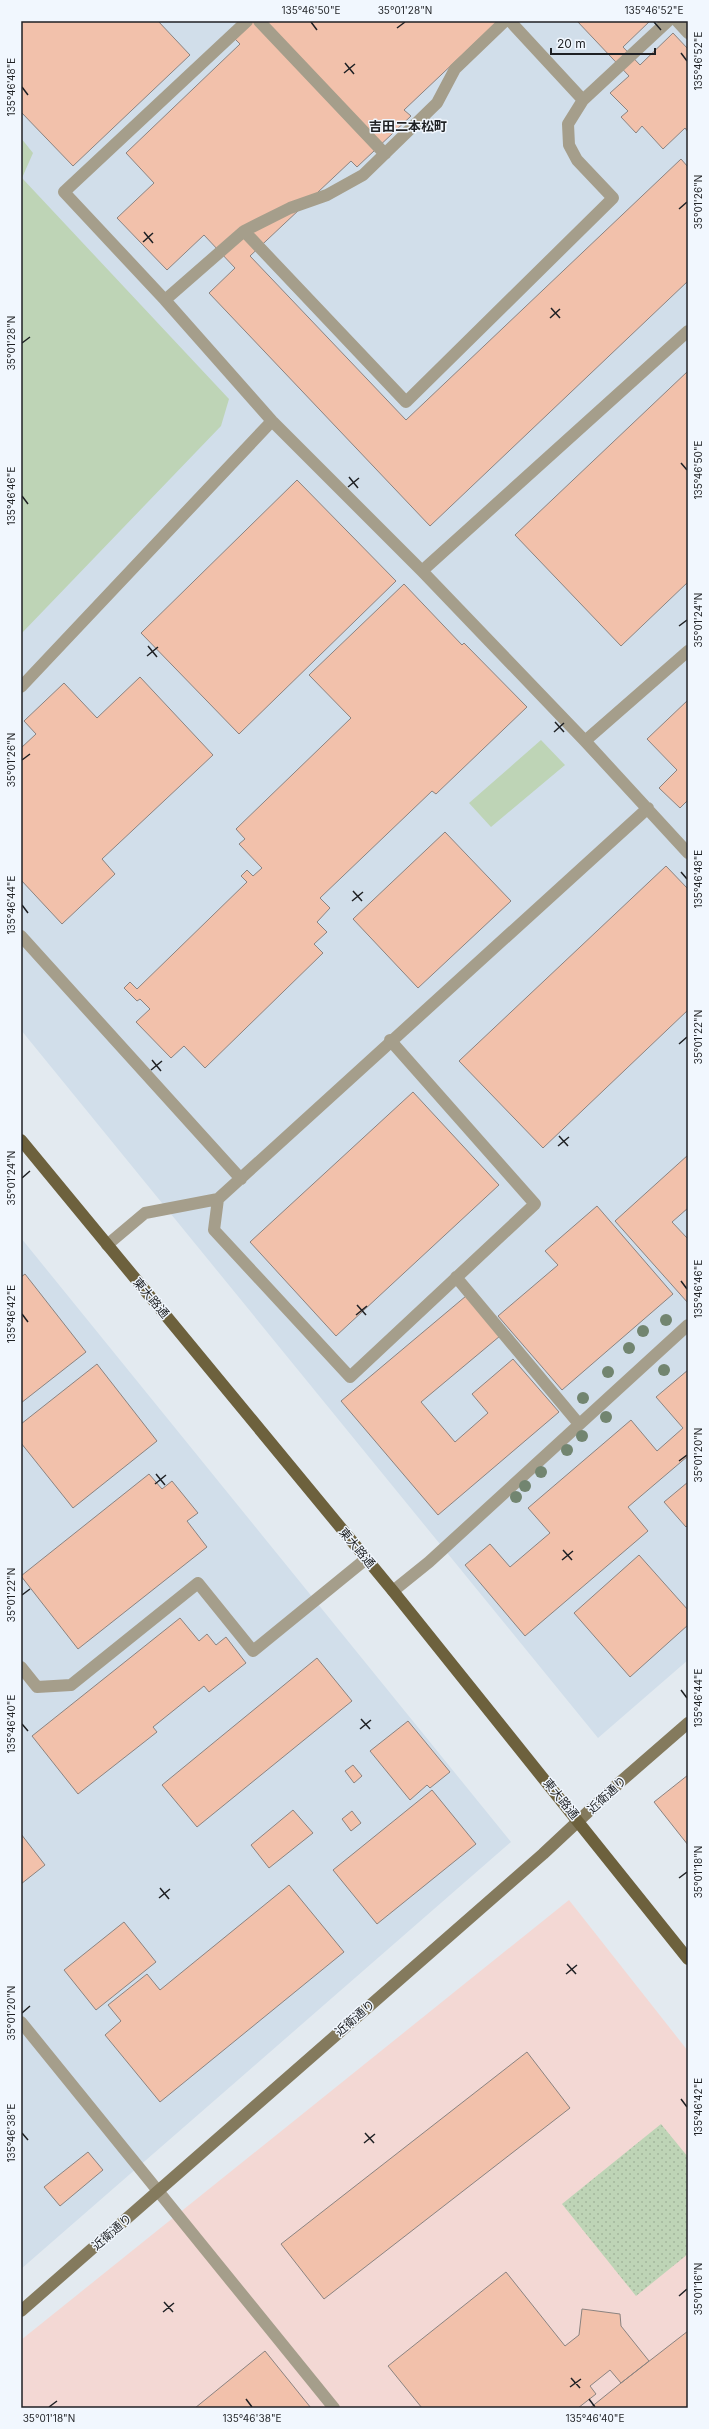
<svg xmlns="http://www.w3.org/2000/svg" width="709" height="2429" viewBox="0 0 709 2429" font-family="Inter,'Noto Sans JP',sans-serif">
	<defs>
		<pattern id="garden-dots" width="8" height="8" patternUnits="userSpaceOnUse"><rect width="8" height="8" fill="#bed4b6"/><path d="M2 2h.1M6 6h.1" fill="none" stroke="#a3b69c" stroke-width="1.8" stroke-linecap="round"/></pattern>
	</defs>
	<rect width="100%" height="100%" fill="#e3eaf0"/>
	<path fill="#d1deea" d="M21,21H688V1660L598,1738L21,1030Z
		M21,1238L511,1842L21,2269Z"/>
	<path fill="#f3d8d4" d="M569,1900L688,2051V2408H21V2340Z"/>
	<path fill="#bed4b6" d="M21,138L33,153L22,178L229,399L221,426L21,634Z
		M541,740L565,765L491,827L469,803Z"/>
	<path fill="url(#garden-dots)" d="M661,2124L688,2157V2254L636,2296L562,2204Z"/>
	<path fill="#f2c1ab" stroke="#8b8380" d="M21,21H158L190,55L73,166L21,112Z
		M250,21H498L404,110L411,116L357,167L351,161L250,256L406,420L681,159L688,167V281L430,526L209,293L235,268L204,235L167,270L117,218L154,183L126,153L240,44L233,37Z
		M577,21H650L623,47L640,65L673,33L688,49V132L685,128L663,149L642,126L636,133L621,117L628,111L610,93L629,76Z
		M688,371V582L621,646L515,535Z
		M297,480L396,581L239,734L141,633Z
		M404,584L462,645L464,643L527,707L436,794L432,791L320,898L330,908L317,922L327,932L314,944L323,953L205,1068L184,1046L171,1058L136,1022L150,1009L140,999L137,1001L124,988L130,982L137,989L247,882L241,876L247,870L253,876L262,868L239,844L245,839L236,829L351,718L309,675Z
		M140,677L213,755L102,859L115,874L62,924L21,880V748L36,734L24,721L64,683L97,718Z
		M688,700V800L680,808L659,788L677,770L647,739Z
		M445,832L511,901L418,988L353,919Z
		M666,866L688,889V1010L543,1148L459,1061Z
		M413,1092L499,1185L336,1336L250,1242Z
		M688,1155V1208L672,1222L688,1239V1303L615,1221Z
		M597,1206L673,1294L562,1390L498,1316L558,1265L545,1251Z
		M25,1274L86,1352L21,1403V1277Z
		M466,1296L500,1336L421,1402L455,1442L488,1413L472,1394L513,1359L559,1412L438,1515L341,1401Z
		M97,1364L157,1441L73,1508L21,1443V1424Z
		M688,1370V1456L628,1507L648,1531L525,1636L465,1565L490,1544L510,1567L550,1533L528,1508L631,1420L657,1451L683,1428L656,1397Z
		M149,1474L162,1489L172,1481L198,1513L187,1521L207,1547L78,1649L21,1576Z
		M688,1482V1525L686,1527L664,1502Z
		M639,1555L688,1610V1625L630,1677L574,1613Z
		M180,1618L199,1641L207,1634L216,1645L226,1637L246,1663L209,1692L204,1686L153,1727L157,1732L78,1794L32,1736Z
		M317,1658L352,1701L197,1827L162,1785Z
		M408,1721L450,1772L430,1788L427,1785L410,1800L370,1751Z
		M353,1765L362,1776L354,1783L345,1771Z
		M688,1775V1845L654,1802Z
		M432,1790L476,1844L377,1924L333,1870Z
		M293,1810L313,1833L269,1868L251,1845Z
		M352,1811L361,1823L351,1831L342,1819Z
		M21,1834L45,1865L21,1884Z
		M289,1885L344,1952L160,2102L105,2035L121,2021L108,2005L147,1974L160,1990Z
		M124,1922L156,1962L96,2010L64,1970Z
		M527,2052L570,2108L324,2299L281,2244Z
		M88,2152L103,2170L60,2206L44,2187Z
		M506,2272L565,2346L579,2335L582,2309L620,2314L621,2326L649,2361L621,2383L610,2370L590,2386L596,2394L578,2408H422L388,2366Z
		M688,2331V2408H590L621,2383Z
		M265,2351L311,2408H195Z"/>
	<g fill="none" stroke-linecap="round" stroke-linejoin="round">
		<path stroke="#a59e8b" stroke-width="12" d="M247,21L64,192L165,300L272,421L422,571L585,741L688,853
			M259,21L385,154
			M510,21L583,100
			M677,21L688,33
			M244,231L406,402L613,198L577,160L569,145L568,124L583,100L668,21
			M165,300L244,231L290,208L327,195L363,175L437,103L455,69L505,21
			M422,571L688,331
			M21,687L272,421
			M585,741L688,651
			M21,936L241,1179
			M218,1199L214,1230L350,1377L535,1204L390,1040
			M107,1245L145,1213L218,1199L648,808
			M456,1277L579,1424
			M393,1591L429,1562L688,1325
			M21,1667L37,1687L71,1685L198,1583L253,1651L366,1559
			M21,2022L334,2408"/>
		<path stroke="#847a5d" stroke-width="12" d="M21,2311L543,1854L619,1783L688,1723"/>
		<path stroke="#6d613d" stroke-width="12" d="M21,1140L393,1591L688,1959"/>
	</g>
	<g fill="#728570">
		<circle cx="666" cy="1320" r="6"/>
		<circle cx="643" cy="1331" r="6"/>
		<circle cx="629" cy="1348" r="6"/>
		<circle cx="664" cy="1370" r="6"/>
		<circle cx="608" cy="1372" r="6"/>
		<circle cx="583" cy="1398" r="6"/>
		<circle cx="606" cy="1417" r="6"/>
		<circle cx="582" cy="1436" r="6"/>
		<circle cx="567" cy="1450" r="6"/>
		<circle cx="541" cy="1472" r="6"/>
		<circle cx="525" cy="1486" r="6"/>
		<circle cx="516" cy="1497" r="6"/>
	</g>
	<path fill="none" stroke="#1f2124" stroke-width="1.5" d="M311,22L317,30M654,22L661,30M397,28L405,22M681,53L687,61M345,63L354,74M344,73L355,64M22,87L28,95M679,209L687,202M144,232L153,243M143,242L153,233M551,308L560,318M550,318L560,309M22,343L30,337M681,463L687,470M349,477L358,488M348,487L359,478M22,496L28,504M679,626L687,620M148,646L157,657M147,656L158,647M555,722L564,732M554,732L564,723M22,760L30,754M681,872L687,879M353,891L362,901M352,901L363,892M22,905L28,913M679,1044L687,1037M152,1060L161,1071M151,1070L162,1061M559,1136L568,1146M558,1146L569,1137M22,1178L30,1171M681,1281L687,1289M357,1305L366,1315M22,1314L28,1322M356,1315L367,1306M679,1461L687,1455M156,1474L165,1485M155,1484L166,1475M563,1550L572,1560M562,1560L573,1551M22,1595L30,1589M681,1690L687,1698M361,1719L370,1729M22,1724L28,1731M360,1729L371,1720M679,1878L687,1872M160,1888L169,1899M159,1898L170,1889M567,1964L576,1974M566,1974L577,1965M22,2013L30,2006M681,2099L687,2107M22,2133L28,2140M365,2133L374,2143M364,2143L375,2134M679,2296L687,2289M164,2302L173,2312M163,2312L174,2303M571,2378L580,2388M570,2387L581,2379M246,2399L252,2407M589,2399L595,2407M49,2407L57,2401"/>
	<g text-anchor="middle" stroke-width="3" stroke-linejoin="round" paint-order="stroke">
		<g font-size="12" fill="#1f2124" stroke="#f1f7fe">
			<text transform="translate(151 1298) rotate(50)" y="4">東大路通</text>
			<text transform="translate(357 1548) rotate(50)" y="4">東大路通</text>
			<text transform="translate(607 1795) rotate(-43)" y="4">近衛通り</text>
			<text transform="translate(561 1799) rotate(51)" y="4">東大路通</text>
			<text transform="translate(355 2018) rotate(-41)" y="4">近衛通り</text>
			<text transform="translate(112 2232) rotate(-41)" y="4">近衛通り</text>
		</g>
		<g font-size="13" font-weight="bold" fill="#1f2124" stroke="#f1f7fe">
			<text x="408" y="131">吉田二本松町</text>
		</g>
	</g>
	<rect width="709" height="2429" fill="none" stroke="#f1f7fe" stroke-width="44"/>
	<path d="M551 48v6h104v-6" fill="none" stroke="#1f2124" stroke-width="2"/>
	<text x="557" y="48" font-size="12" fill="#1f2124" stroke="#f1f7fe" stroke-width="3" paint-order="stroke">20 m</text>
	<rect x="22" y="22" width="665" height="2385" fill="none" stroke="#1f2124" stroke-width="1.5"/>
	<g font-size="10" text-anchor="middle" fill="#1f2124">
		<text x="311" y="14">135°46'50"E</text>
		<text x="405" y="14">35°01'28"N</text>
		<text x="654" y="14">135°46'52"E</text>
		<text transform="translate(698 61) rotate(-90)" y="4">135°46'52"E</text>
		<text transform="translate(11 87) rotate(-90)" y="4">135°46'48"E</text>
		<text transform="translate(698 202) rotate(-90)" y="4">35°01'26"N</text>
		<text transform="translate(11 343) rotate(-90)" y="4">35°01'28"N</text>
		<text transform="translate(698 470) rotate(-90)" y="4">135°46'50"E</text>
		<text transform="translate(11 496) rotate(-90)" y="4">135°46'46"E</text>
		<text transform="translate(698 620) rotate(-90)" y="4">35°01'24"N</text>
		<text transform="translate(11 760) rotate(-90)" y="4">35°01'26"N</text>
		<text transform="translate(698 879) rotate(-90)" y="4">135°46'48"E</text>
		<text transform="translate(11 905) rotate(-90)" y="4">135°46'44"E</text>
		<text transform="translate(698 1037) rotate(-90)" y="4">35°01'22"N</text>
		<text transform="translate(11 1178) rotate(-90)" y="4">35°01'24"N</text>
		<text transform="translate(698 1289) rotate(-90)" y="4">135°46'46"E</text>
		<text transform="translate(11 1314) rotate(-90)" y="4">135°46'42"E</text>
		<text transform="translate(698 1455) rotate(-90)" y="4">35°01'20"N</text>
		<text transform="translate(11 1595) rotate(-90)" y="4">35°01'22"N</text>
		<text transform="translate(698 1698) rotate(-90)" y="4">135°46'44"E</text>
		<text transform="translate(11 1724) rotate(-90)" y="4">135°46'40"E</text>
		<text transform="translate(698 1872) rotate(-90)" y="4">35°01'18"N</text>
		<text transform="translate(11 2013) rotate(-90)" y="4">35°01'20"N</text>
		<text transform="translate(698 2107) rotate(-90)" y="4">135°46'42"E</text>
		<text transform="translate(11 2133) rotate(-90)" y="4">135°46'38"E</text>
		<text transform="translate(698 2289) rotate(-90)" y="4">35°01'16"N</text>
		<text x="49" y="2422">35°01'18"N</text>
		<text x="252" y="2422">135°46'38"E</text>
		<text x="595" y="2422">135°46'40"E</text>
	</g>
</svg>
